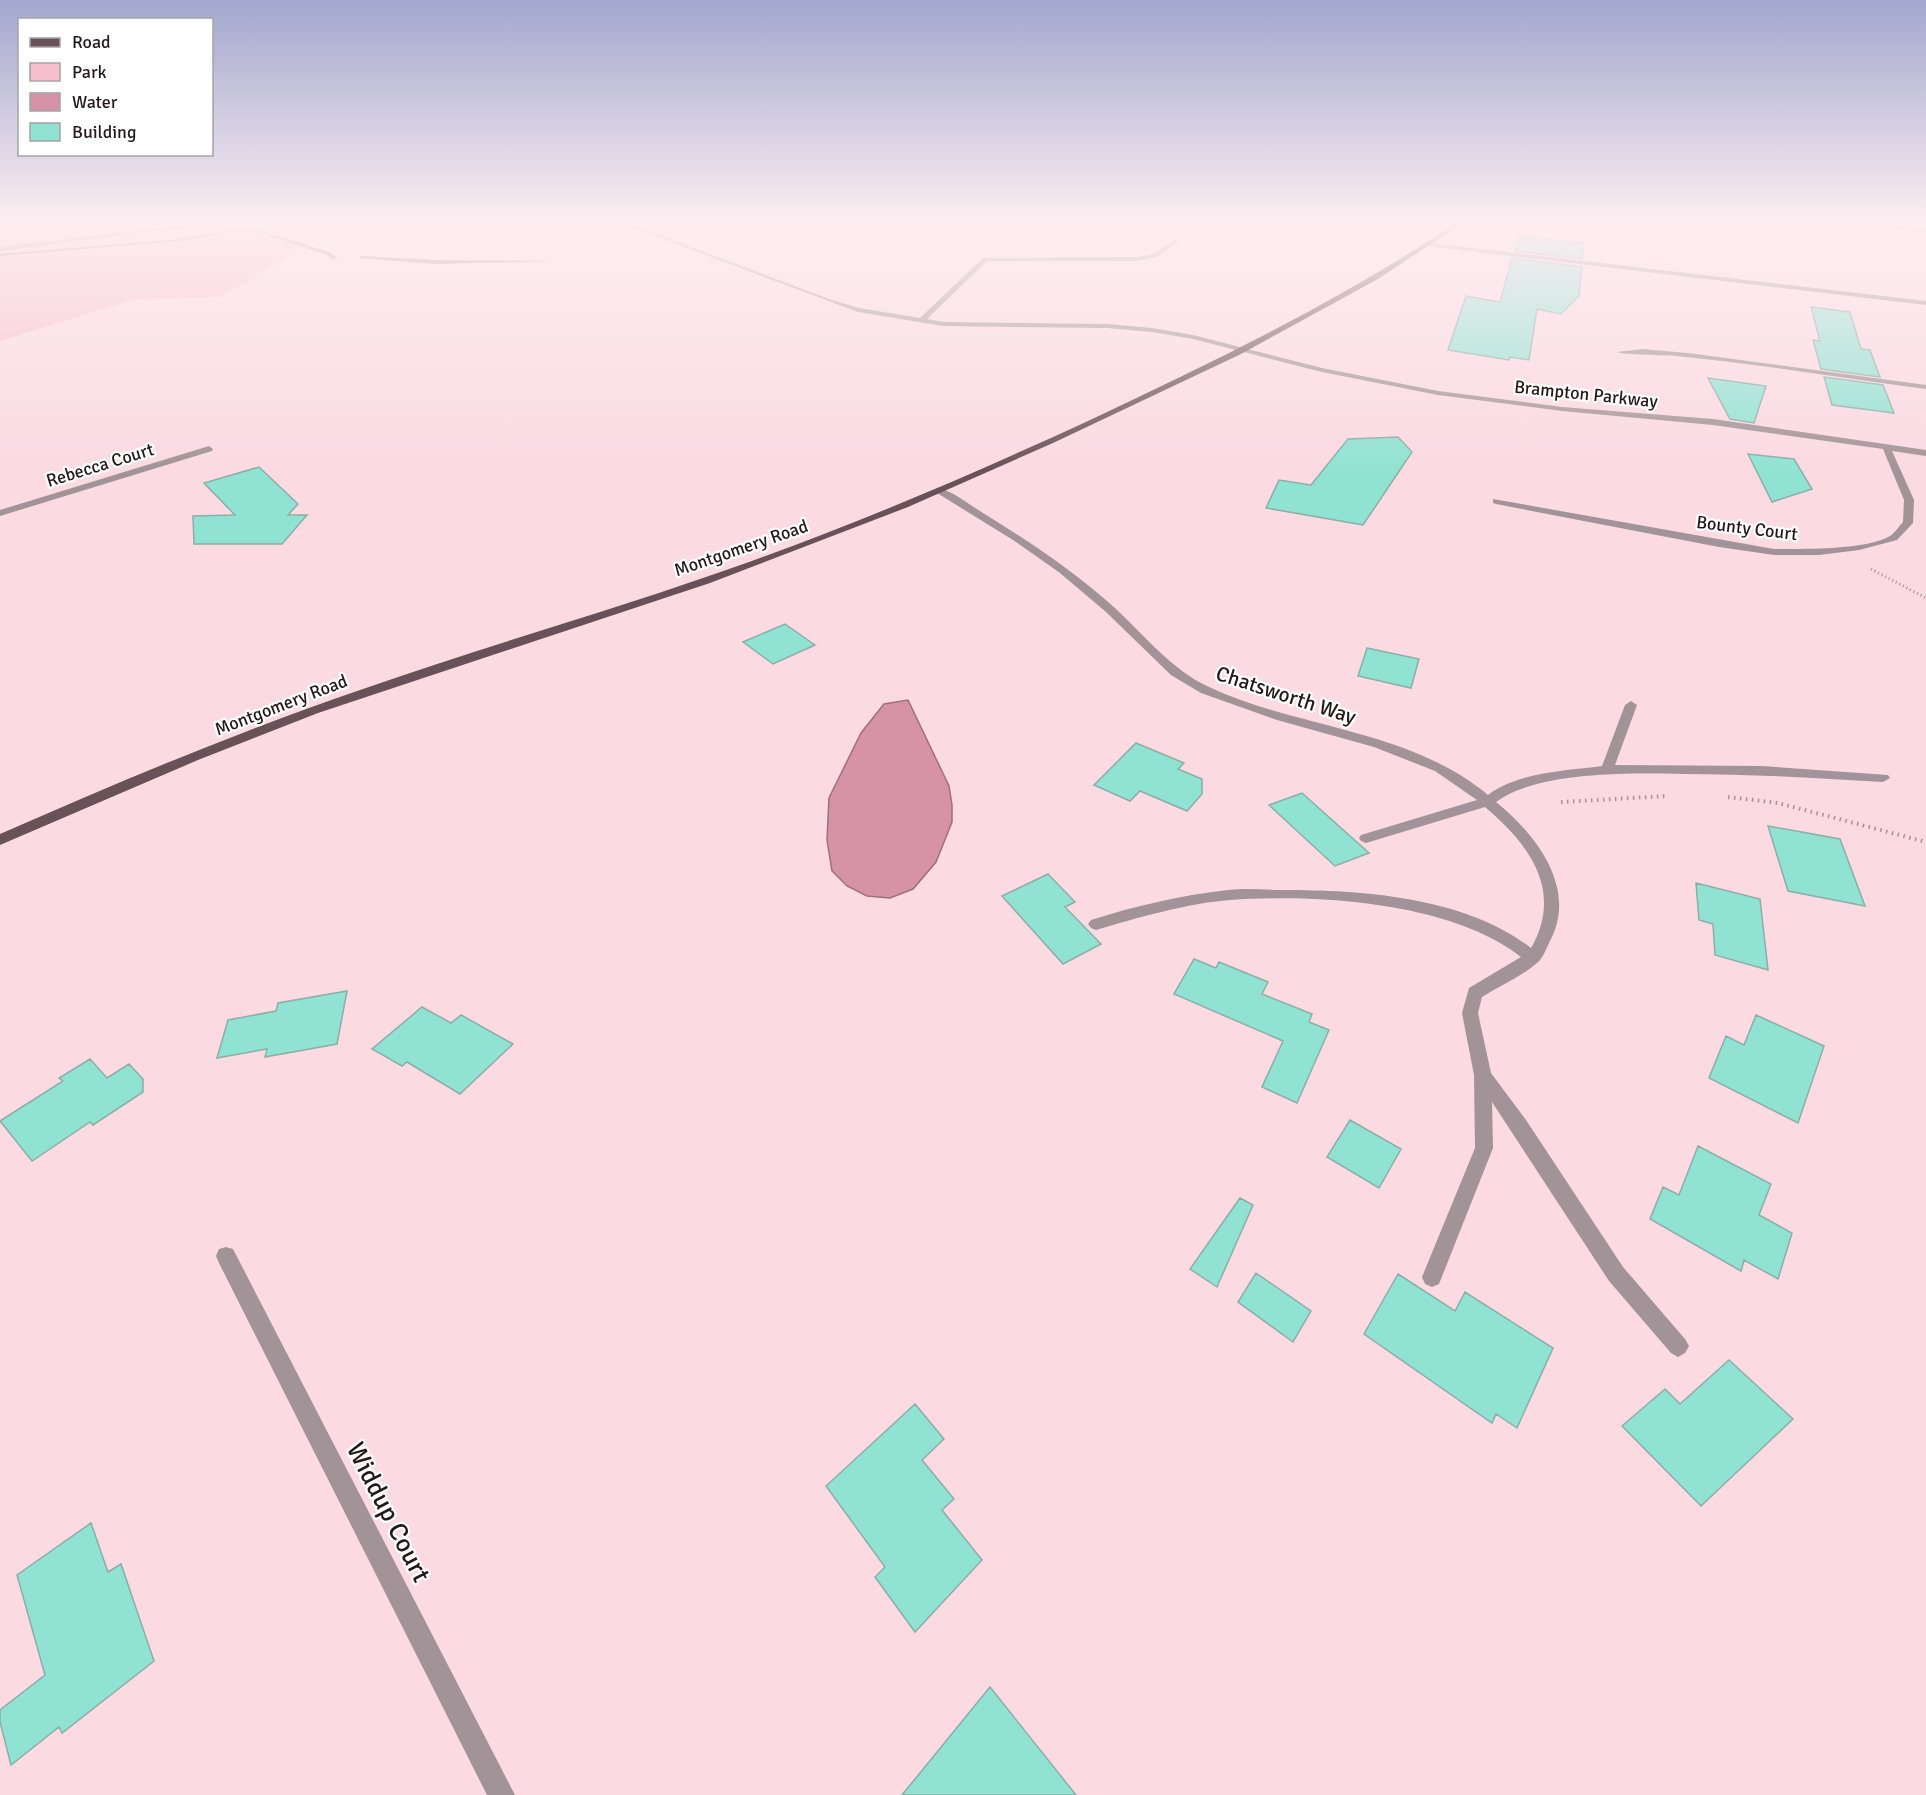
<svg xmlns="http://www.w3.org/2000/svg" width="1926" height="1795" viewBox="0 0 1926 1795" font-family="Signika,sans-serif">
	<rect width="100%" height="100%" fill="#fbdae2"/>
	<path fill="#f7becd" d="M0,221H347L221,297L135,299L0,341Z"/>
	<path fill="#d693a6" stroke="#a16e7c" stroke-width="1.5" d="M908,700L949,786L952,805V822L936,862L913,889L890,898L867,896L847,886L832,871L827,840L829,798L861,733L884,704Z"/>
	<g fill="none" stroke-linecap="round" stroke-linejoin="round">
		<path fill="#a16e7c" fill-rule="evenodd" d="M235,229L259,230L329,252L338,258L333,259L325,254L257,232L235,231L180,241L0,256V254L180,239Z
			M361,256L435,260L553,261L435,264L359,258Z"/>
	</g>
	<path fill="#90e3d2" stroke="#8caea6" stroke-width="1.5" d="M1519,236L1584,243L1582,259L1515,251Z
		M1512,258L1582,267L1579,296L1561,314L1537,309L1529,360L1510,357L1509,360L1448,350L1466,296L1500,302Z
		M1811,307L1850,312L1861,349L1870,350L1880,377L1821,369L1813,340L1820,341Z
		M1824,377L1883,385L1894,413L1832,405Z
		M1708,378L1766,386L1754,423L1730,419Z
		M1398,437L1412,452L1363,525L1266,508L1279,480L1311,485L1348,439Z
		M1748,454L1794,459L1812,489L1772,502Z
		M259,467L298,504L288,515H307L282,544H194L193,516L235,515L204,483Z
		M785,624L815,645L773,664L743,642Z
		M1367,648L1419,659L1411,688L1358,676Z
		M1136,743L1184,763L1178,769L1202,779V794L1187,811L1140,791L1130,801L1094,785Z
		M1302,793L1369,853L1335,866L1269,805Z
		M1768,826L1840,839L1865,906L1788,891Z
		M1048,874L1075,902L1065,907L1101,944L1063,964L1002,896Z
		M1696,883L1760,899L1768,970L1715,955L1713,924L1699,920Z
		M1194,959L1216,968L1219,962L1268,982L1262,994L1312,1014L1309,1022L1329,1030L1297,1103L1262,1087L1283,1041L1174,994Z
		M347,991L337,1044L265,1057L267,1049L217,1058L228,1020L276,1011L278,1003Z
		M422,1007L451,1023L461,1015L513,1044L460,1094L407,1062L402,1066L372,1049Z
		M1756,1015L1824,1046L1798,1123L1709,1078L1726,1036L1744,1045Z
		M90,1059L107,1078L129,1064L143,1079V1092L93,1125L90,1122L32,1161L0,1121L63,1081L59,1078Z
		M1350,1120L1401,1149L1379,1188L1327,1157Z
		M1698,1146L1771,1184L1759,1215L1792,1233L1778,1279L1744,1260L1741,1271L1650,1219L1663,1187L1679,1195Z
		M1240,1198L1253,1205L1217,1287L1190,1269Z
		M1256,1273L1311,1311L1293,1342L1238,1302Z
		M1398,1274L1455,1311L1465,1292L1553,1348L1517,1428L1496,1414L1492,1423L1364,1334Z
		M1729,1360L1793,1419L1701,1506L1622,1426L1665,1389L1680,1404Z
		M915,1404L944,1439L922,1460L954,1499L942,1510L982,1560L915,1632L875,1577L885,1567L826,1486Z
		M91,1523L108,1572L121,1564L154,1661L62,1733L59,1727L11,1765L0,1722V1710L45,1675L17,1575Z
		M990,1687L1076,1795H902Z"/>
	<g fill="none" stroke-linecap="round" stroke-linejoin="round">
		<path stroke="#a99096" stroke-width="3" stroke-dasharray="1 3" stroke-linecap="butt" d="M1871,569L1926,598"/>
		<path stroke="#a99096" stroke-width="4" stroke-dasharray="1.5 4.5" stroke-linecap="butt" d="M1728,797L1778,803L1926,842
			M1561,802L1667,796"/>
		<path fill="#a19397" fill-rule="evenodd" d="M217,221H232L0,251V247Z
			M615,221H623L829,299L859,308L920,318L983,258L1138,257L1154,254L1176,239L1178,242L1158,256L1138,261H987L927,319L943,322L1107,324L1152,328L1193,335L1322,368L1438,391L1562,407L1713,419L1926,450V456L1892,451L1914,500L1913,523L1897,540L1859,550L1819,555H1774L1719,547L1496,504L1493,503V499L1774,549C1802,549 1867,550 1890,536C1895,533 1899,526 1903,522L1904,500L1883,449L1713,425L1562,411L1438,395L1322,372L1193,339L1152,332L1107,328L943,326L858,312Z
			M1846,221L1926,228V232L1849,223Z
			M1429,243L1926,301V305L1427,246Z
			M1642,349L1688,353L1926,385V389C1843,378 1759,364 1676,356C1665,355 1623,355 1617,352Z
			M209,446L213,449L212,451L0,516V510Z
			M940,488C955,493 970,505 983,513C1030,542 1075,572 1116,609C1145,636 1172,670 1209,687C1299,729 1409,729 1488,795C1518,772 1565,771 1602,766L1625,705L1631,701L1637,705L1615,765L1762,766L1888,775L1890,778L1883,782C1816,778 1750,774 1683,774C1632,773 1537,771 1496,802C1537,835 1579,890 1549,943C1546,950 1542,959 1537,963C1522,976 1500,986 1482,997L1478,1013L1491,1073L1526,1120L1623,1267L1685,1339L1689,1346L1685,1353L1678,1357L1671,1353L1609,1281L1492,1102L1493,1148L1439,1284L1432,1287L1425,1284L1422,1277L1475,1148L1474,1075L1462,1013L1469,988L1521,957C1451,902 1317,894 1230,900C1189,903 1136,918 1096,930L1091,928L1088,924L1091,920C1135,906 1182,895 1228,890C1246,888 1265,890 1283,890C1363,890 1465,897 1531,948C1564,891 1529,844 1485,807L1366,843L1361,841L1359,838L1361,835L1477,800L1435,771L1374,747L1277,720L1201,693L1171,675L1106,612L1060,573L1013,540L937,493V489Z
			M226,1247L233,1249L515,1795H487L219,1263L216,1256L219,1249Z"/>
		<path fill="#695158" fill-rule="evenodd" d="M1459,221H1466L1378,279L1241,354L1053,443L908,507L710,583L318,713L198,760L0,845V834C119,782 239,731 363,689C491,644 621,608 749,562C864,521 977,472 1088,421C1216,361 1342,300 1459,221Z"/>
	</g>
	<linearGradient id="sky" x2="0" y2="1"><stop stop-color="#a1a7ce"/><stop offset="0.47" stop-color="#fdeef2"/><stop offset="1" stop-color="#fdeef2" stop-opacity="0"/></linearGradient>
	<rect width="1926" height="472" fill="url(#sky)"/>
	<g text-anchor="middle" stroke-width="4.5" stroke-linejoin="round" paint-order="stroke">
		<g font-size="18" fill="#24181b" stroke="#fff">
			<text transform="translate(1586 394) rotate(6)" y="6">Brampton Parkway</text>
			<text transform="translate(100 465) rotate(-17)" y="6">Rebecca Court</text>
			<text transform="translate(1747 528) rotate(7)" y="6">Bounty Court</text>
			<text transform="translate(741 548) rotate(-19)" y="6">Montgomery Road</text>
			<text transform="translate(281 705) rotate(-21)" y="6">Montgomery Road</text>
		</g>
		<g font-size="21" fill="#24181b" stroke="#fff">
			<text transform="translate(1286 695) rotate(18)" y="7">Chatsworth Way</text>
		</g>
		<g font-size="26" fill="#24181b" stroke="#fff">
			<text transform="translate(389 1512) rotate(63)" y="9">Widdup Court</text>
		</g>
	</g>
	<rect x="18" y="18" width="195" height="138" fill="#ffffff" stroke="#a7a3a4" stroke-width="1.5"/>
	<rect x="30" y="38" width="30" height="9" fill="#695158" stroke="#a7a3a4" stroke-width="1.5"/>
	<text x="72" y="48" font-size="18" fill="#24181b">Road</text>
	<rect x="30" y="63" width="30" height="18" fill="#f7becd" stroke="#a7a3a4" stroke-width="1.5"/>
	<text x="72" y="78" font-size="18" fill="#24181b">Park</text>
	<rect x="30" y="93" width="30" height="18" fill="#d693a6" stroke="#a7a3a4" stroke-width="1.5"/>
	<text x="72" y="108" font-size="18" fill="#24181b">Water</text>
	<rect x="30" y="123" width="30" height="18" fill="#90e3d2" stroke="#a7a3a4" stroke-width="1.5"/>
	<text x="72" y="138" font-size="18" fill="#24181b">Building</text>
</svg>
